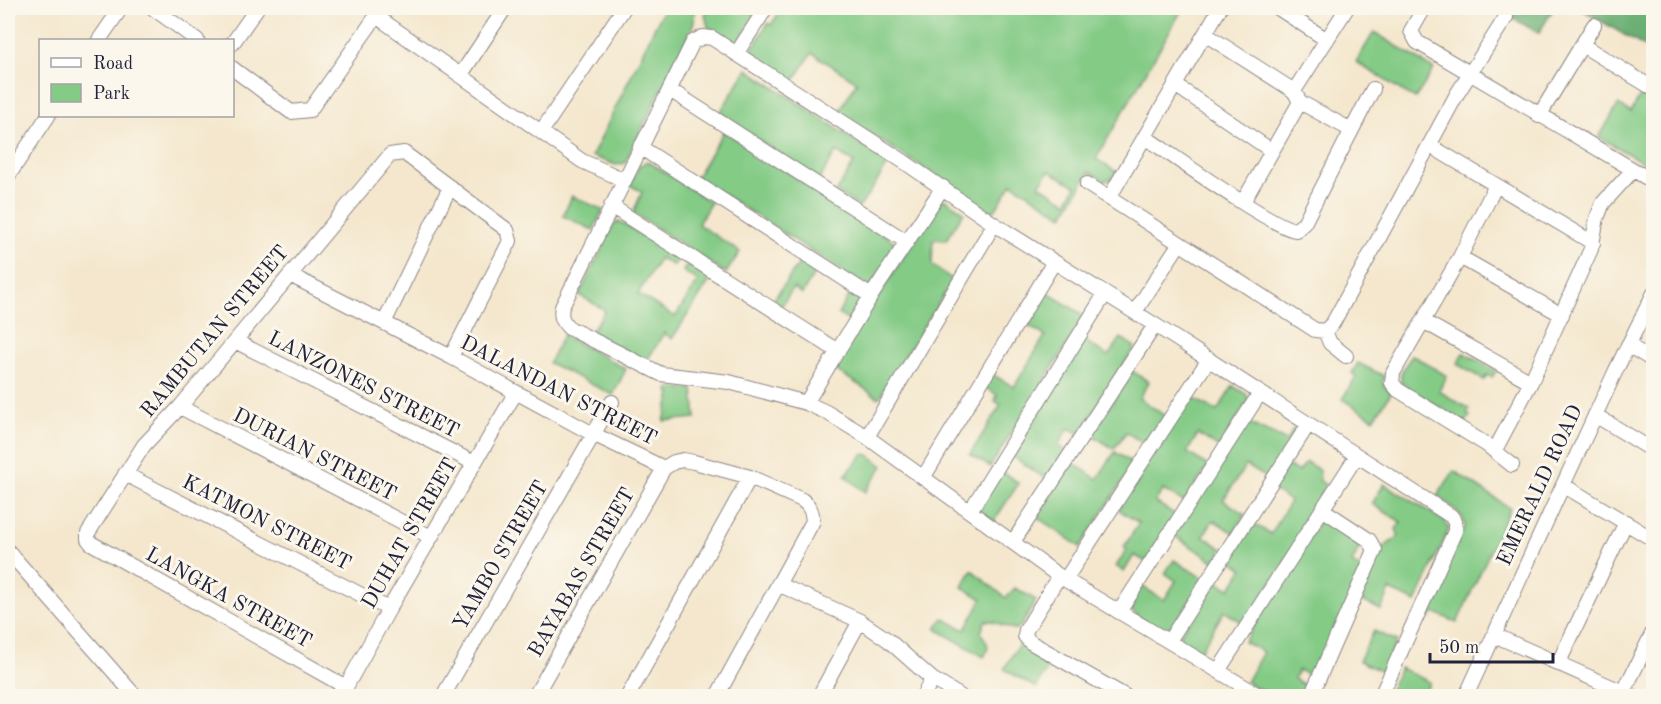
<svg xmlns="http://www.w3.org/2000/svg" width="1661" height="704" viewBox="0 0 1661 704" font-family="'Old Standard TT',serif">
	<rect width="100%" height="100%" fill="#fbf7ec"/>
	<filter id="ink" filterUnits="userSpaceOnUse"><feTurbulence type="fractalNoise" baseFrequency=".0167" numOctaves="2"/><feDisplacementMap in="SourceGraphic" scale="12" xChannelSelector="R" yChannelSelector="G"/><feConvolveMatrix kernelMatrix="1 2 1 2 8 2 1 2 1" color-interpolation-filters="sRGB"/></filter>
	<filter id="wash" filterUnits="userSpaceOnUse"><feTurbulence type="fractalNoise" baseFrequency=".008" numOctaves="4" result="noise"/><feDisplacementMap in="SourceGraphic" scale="24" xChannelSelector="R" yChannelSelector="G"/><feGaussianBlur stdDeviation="1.35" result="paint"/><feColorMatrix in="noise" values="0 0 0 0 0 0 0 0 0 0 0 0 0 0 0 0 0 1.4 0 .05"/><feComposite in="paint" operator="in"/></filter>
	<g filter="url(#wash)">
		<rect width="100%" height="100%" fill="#f4e7cd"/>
		<path fill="#84cb86" stroke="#537660" stroke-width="1.5" fill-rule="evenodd" d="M664,8H694C696,22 691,34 683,45L625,163L616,165L592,156Z
			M711,8H744L756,15L736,45L708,27L705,14Z
			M782,8H1183L1096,159L1117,172L1112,178L1106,181L1089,172L1063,216L1012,183L994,212L971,202L947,183L838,113L857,82L812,53L793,82L749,54L768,23L771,25ZM1049,171L1076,186L1067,202L1039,185Z
			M1374,32L1434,69L1415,99L1356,62Z
			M747,69L889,163L860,207L836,192L854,163L836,152L819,180L719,114Z
			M1642,93L1653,99V154L1647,165L1599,137L1618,105L1631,112Z
			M724,131L895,242L897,247L873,285L866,286L696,177Z
			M647,161L711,202L698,224L740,252L726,273L633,213L642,192L630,185L639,166Z
			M572,196L603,210L593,230L563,216Z
			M940,200H946L964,212L946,240L935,239L933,241L932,265L953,280L879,398L834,369L845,348Z
			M619,221L678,258L674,266L660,258L638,294L675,317L698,281L683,271L687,264L711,279L672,339L664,333L646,362L590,332C595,324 601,319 605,310L579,295L613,226Z
			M802,259L817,269L802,294L793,288L781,307L772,302Z
			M1043,290L1085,316L990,467L970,454L1001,405L995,401L997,395L982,385L990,373L1014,387L1045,336L1024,323Z
			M850,294L858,298L860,303L849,321L838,314Z
			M563,335L626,369L613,395L549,363Z
			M1081,338L1108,356L1121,338L1135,347L1079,434L1069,428L1058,445L1068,452L1049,481L1009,454Z
			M1464,353L1496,371L1492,377L1487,375L1484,380L1457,364Z
			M1412,355L1447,376L1439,391L1469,409L1467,414L1470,416L1465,424L1401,383V373Z
			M1358,363L1384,376L1383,384L1391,393L1374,419L1342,399L1356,377L1352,373Z
			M1132,371L1149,382L1139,398L1165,416L1146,445L1126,432L1114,449L1092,435Z
			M1233,386L1246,394L1249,399L1219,448L1198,434L1187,452L1208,466L1184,502L1163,490L1155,502L1176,515L1146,562L1134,555L1124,572L1116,566L1127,550L1124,547L1139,523L1119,510L1125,497L1191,397L1217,411Z
			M669,388L693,389L696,418L664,421L671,394L669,392Z
			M1246,422L1287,441L1293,429L1296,432L1268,479L1246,465L1223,500L1245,514L1234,533L1213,520L1203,536L1223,549L1215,562L1173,535Z
			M1115,452L1134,464L1080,547L1037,517L1072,462L1097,479Z
			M863,454L869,455L883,466L865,492L845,476Z
			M1306,462L1319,470L1320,481L1331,489L1245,624L1224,611L1200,652L1180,640L1179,636L1214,580L1230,589L1243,569L1228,558L1250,522L1271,534L1290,501L1272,489L1286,465L1299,472Z
			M999,470L1019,483L994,521L978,511Z
			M1454,471L1510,508L1457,623L1434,612L1430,618L1424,616L1465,526C1463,512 1449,505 1437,496Z
			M1384,484L1445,521L1449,529L1416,602L1390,590L1381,610L1358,599L1380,550L1399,536L1396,529L1401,522L1372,504Z
			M1323,516L1362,542L1352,563L1364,570L1316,678L1298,670L1294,679L1310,688L1306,696H1272L1246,682L1263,652L1244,642Z
			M1174,560L1204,579L1172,628C1159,632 1137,618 1130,608L1140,585L1164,600L1176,581L1165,573Z
			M972,570L1006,598L1015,588L1036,600L1022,625L1016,629C1005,629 996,619 985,621L981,633C987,643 991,645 984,657L936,629L943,618L965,630L982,599L962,587Z
			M1374,631L1397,641L1382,672L1359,661Z
			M1019,644L1051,662L1036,688L1004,669Z
			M1400,668L1430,682L1423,696H1387Z"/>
		<path fill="#6baf73" stroke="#466857" stroke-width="1.5" d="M1500,8H1554L1539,33L1514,19Z
			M1579,8H1653V52Z"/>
	</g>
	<g filter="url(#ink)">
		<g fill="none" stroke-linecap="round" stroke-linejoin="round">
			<defs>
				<path id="street" d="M153,8L197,40
					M1278,8L1327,40
					M1424,8L1411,31L1417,42L1654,182
					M376,16L541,132L624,8
					M1205,34L1294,91L1300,102L1351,130
					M99,40L121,8
					M232,44L257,8
					M1582,45L1654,89
					M736,54L766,8
					M232,68L291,112L310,110L382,8
					M460,76L505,8
					M1175,85L1272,151
					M670,90L907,242
					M1294,91L1347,8
					M1539,116L1594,25
					M541,132L582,161L624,180
					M1145,137C1169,153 1275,229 1296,230L1304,223L1373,89
					M1429,145L1593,243
					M640,147L871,296
					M8,176L48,116
					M1087,184L1315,330L1325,331L1330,343L1346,356
					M1496,185L1460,257L1393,373L1392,383L1398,390L1487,445L1512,465
					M1109,198L1220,8
					M1243,202L1300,102
					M611,206L836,350
					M1460,257L1562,315
					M290,275L451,357L593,434L664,468L674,462L683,460L694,462L750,477L802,500C810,506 812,511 813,521L717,696
					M1135,312L1179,244
					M1423,321L1531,382
					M384,323L450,187
					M1325,331L1333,323L1457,94L1506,17
					M235,341L474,463
					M1628,345L1654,361
					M806,403L871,296L943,187
					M180,407L431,537
					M1595,415L1654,451
					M867,437L994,224
					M1495,450L1531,382L1591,249L1597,218L1603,203L1633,170
					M125,474L389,609
					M923,478L1054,262
					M1563,485L1654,540
					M970,511L1105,294
					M1013,542L1155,325
					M8,551L135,696
					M1059,576L1026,630L1025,636L1030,642L1125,696
					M1065,580L1209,359
					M778,584L860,621L819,696
					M1119,612L1260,393
					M860,621L888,640L932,679L923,696
					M1494,635L1632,696
					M1169,641L1308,425
					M1558,664L1626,522
					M1218,671L1356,457
					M932,679L960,696
					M346,687L91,543L88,539V533L144,445L180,407L390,155L404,153L507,230L510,241L451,357
					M1623,693L1654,630
					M341,696L389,609L516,392
					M443,696L612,402
					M535,696L664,468
					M628,696L750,477
					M1260,696L1059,576L867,437L826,412L806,403L729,382L661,374L569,328C562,321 560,316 562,307L693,42L703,37L712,38L903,161L994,224L1155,325L1451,516L1455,522V531L1381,696
					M1311,696L1375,550L1369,540L1322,509
					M1466,696L1616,370L1654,293"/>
			</defs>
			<use href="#street" stroke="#8b8484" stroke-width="16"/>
			<use href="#street" stroke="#fff" stroke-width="14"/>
		</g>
	</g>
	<g text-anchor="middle" stroke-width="6" stroke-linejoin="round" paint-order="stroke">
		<g font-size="21" fill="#22223b" stroke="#fbf7ec">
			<text transform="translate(214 331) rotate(-50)" y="7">RAMBUTAN STREET</text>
			<text transform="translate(364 384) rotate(27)" y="7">LANZONES STREET</text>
			<text transform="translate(559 390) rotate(27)" y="7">DALANDAN STREET</text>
			<text transform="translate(315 454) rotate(27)" y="7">DURIAN STREET</text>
			<text transform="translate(1539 485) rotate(-65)" y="7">EMERALD ROAD</text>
			<text transform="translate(267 522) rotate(27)" y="7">KATMON STREET</text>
			<text transform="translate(409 533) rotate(-60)" y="7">DUHAT STREET</text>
			<text transform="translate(500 555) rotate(-60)" y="7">YAMBO STREET</text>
			<text transform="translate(581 572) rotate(-60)" y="7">BAYABAS STREET</text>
			<text transform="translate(229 597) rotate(29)" y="7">LANGKA STREET</text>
		</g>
	</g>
	<rect width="1661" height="704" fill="none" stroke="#fbf7ec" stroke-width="30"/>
	<rect x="39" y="39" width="195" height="78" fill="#fbf7ec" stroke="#a4a2a5" stroke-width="1.5"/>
	<rect x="51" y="58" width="30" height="9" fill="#ffffff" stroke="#a4a2a5" stroke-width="1.5"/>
	<text x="93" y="69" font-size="18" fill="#22223b">Road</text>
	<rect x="51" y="84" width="30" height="18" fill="#84cb86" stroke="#a4a2a5" stroke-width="1.5"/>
	<text x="93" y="99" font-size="18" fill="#22223b">Park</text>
	<path d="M1430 653v9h123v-9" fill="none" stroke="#22223b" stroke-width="3"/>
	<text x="1439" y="653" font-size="18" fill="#22223b" stroke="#fbf7ec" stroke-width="4.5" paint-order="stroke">50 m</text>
</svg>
